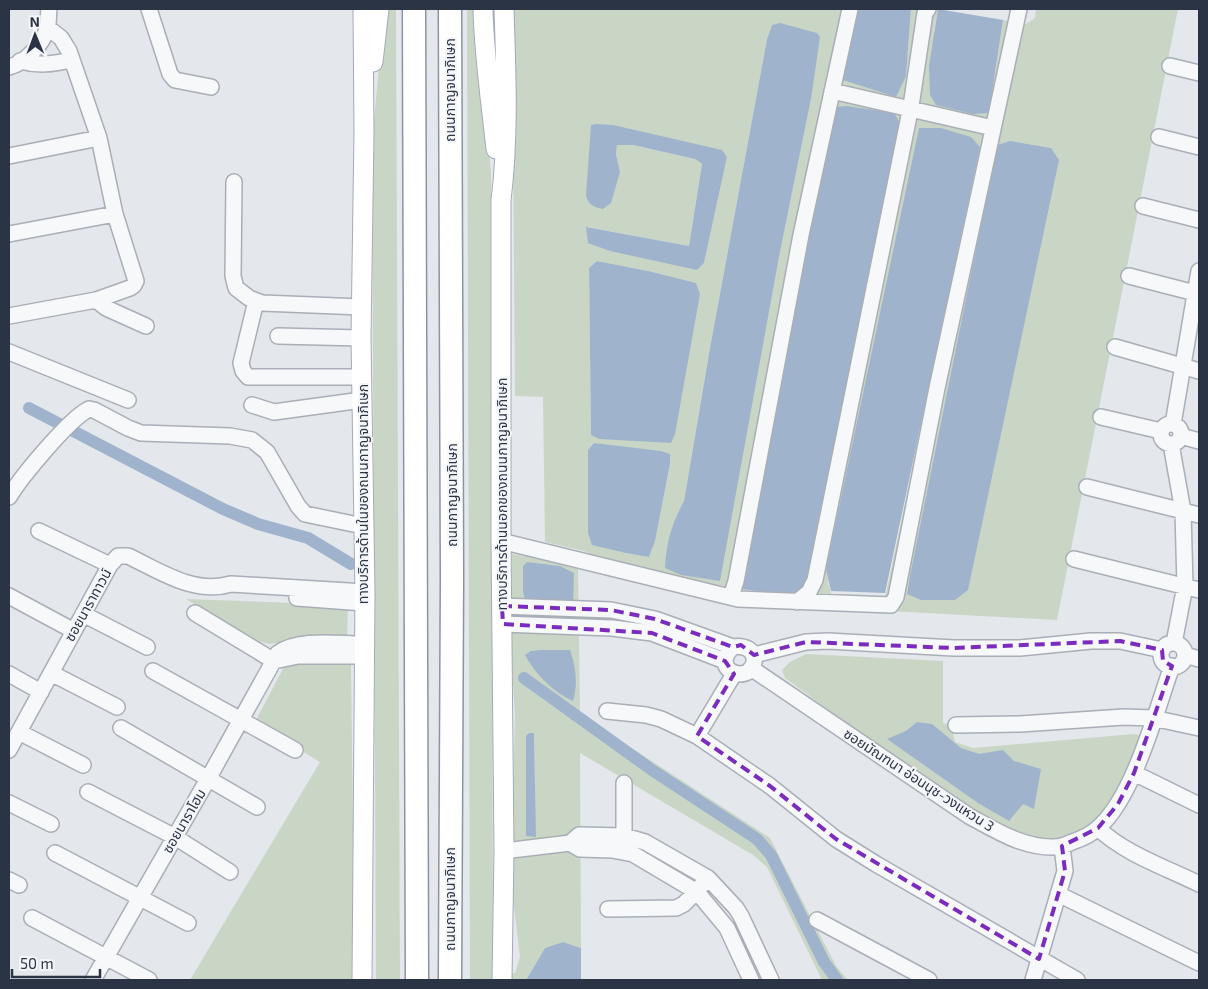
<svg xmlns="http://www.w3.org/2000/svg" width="1208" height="989" viewBox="0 0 1208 989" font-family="'Exo 2','Noto Sans Thai',sans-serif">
	<rect width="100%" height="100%" fill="#e4e7ec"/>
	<path fill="#c9d6c5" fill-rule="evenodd" d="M384,9H396L400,980H376L372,144Z
		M467,9H479L482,74L491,173L493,974L515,973L520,957L511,882L515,717L512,665V554L545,559L578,569L580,713L604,730L770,838L836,966L848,980H822L767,867L753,855L580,753L581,948L563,942L545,948L526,980H470Z
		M512,9H858L843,80L906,76L911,9H938L934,31L989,113L1003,20L1026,24L1035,18L1036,9H1178L1057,620L889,611L885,598L980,147L828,583L833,599L741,589L720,585L715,589L602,559L584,551L545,542L543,397L515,396ZM772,25L811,99L778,262L666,551L676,516L684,501L710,348L767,39ZM597,124L727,157L704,263L697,270L586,227L689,246L702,164L695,159L633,145H617L616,154L620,172ZM1010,141L1051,148L1058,160L907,594L997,145ZM597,261L648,271L591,435L589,268ZM594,443L670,454V464L655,541L649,557L589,470L588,450Z
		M186,599L348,605L347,639H308L269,644L258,641Z
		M806,654L943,661V723L951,725L955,742L973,748L1134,734L1150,738L1107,827L1048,842L1011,831L930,784L785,678L782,670L790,662Z
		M302,663L322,665L351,663L353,825L352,980H190L320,762L258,724L256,720L285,665Z"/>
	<path fill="#9fb4cc" d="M858,9H911L906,76L896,97L843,80Z
		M938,9L1003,20L989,113L973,114L936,105L930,95L929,66Z
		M780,23L817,33L820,37L811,99L778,262L720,581L681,575L665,568C666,544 672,522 684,501L710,348L767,39L772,25Z
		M847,106L894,113L902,126L805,590L796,596L741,589L834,107Z
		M597,124L613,125L722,150L727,157L704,263L697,270L610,251L588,243L586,227L689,246L702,164L695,159L633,145H617L616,154L620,172L611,203L603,209C594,207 588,205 586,195L591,125Z
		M919,128H941L971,137L980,147L885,593L831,591L826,569Z
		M1010,141L1051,148L1059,160L968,590L955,600H921L907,594L910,576L997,145Z
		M597,261L648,271L696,283L700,294L675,434L671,443L599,439L591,435L589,268Z
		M594,443L661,451L670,454V464L655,541L649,557L626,553L592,545L588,533V450Z
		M527,562L560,566L574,573L573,604L526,602L523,592V566Z
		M540,650H570C576,667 578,684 573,701C553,692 535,674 525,655L531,651Z
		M917,722L932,724L961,748L979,754L1003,750L1014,761L1041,769L1034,809L1023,804L1009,821L978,803L887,739L906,731Z
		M529,733H534V740L536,837L526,836V736Z
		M563,942L581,948V980H526L545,948Z"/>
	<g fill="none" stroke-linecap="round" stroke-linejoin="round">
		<path stroke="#9fb4cc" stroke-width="12" d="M29,408L223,509L258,524L308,538L351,564
			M524,678L652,770L757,839L771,855L824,962L837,980"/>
		<defs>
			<path id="minor" d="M149,9L170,74L175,80L211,87
				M20,61C39,66 53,64 72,60
				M1170,66L1199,73
				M9,67C25,63 42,45 47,29C49,23 48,15 49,9
				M832,91L993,128
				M1159,137L1199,147
				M9,156L99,138
				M234,182L233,276L236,288L249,298L262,303L362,307
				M1143,206L1199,220
				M9,234L115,214
				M1129,276L1199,294
				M96,300L106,308L146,326
				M256,301L241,363L243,371L248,377H362
				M9,316L96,300L130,288L134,285L136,281L115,214L99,138L69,51L61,38L47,27
				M278,336L361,338
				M1115,347L1199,371
				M9,352L128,400
				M252,405L274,412L362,400
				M1101,417L1161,431
				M1161 434a10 10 0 1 1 20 0a10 10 0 1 1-20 0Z
				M1173,424L1199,271
				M1181,436L1199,441
				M1171,444L1183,511L1185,586L1174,643
				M1087,487L1199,515
				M9,497C21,477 69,419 89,409L94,410L128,428L141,433L230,436L252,440L267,452L298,506L305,514L363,526
				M39,531L110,565
				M501,541L738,599L891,605L896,597L937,388L1019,9
				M1074,559L1199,590
				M9,596L74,631
				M731,597L736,581L801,235L850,9
				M297,598L364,603
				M797,602L809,592L815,580L911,106L925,13L928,9
				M502,606L611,610L655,619L733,647C743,645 756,649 754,662C750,686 708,670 733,647
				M195,613L274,661
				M83,614L147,647
				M503,624L612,628L652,633L725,661
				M1161 655a12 12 0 1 1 24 0a12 12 0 1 1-24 0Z
				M754,655L806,642L828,641L954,648H1020L1091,641H1120L1162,650
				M1185,655L1199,659
				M274,661L298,656H363
				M751,668L969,816C995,830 1023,848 1054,847C1061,847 1066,845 1072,842C1081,839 1092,834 1099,827C1134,796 1156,711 1172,666
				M153,671L295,750
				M51,673L117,707
				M9,674L41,692
				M607,711L646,715L661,719L697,736L770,786L836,839L876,864L1077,980
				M956,725L1020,724L1124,717L1153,718L1199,728
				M121,728L257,807
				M19,732L83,765
				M697,736L734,674
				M9,750L110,565L118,556H128C160,571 194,595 231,584L365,592
				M1134,773L1199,805
				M88,792L175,837L230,872
				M9,803L51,824
				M1098,828C1123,853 1167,868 1199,884
				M570,843L580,849L612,850L633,854L697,892L727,928L751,980
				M624,845V783
				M504,851L570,843L579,835L624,836L645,842L708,878L736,908L741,916L771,980
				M55,853L188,923
				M9,880L19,885
				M1058,894L1199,963
				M608,909L676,908L684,904L702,885
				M32,918L149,980
				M817,920L929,980
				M93,980L208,779L278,653C299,638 337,644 363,644
				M1033,980L1065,871L1062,846"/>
			<path id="major" d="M483,9C484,56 491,102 496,149
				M373,62L379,9
				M362,980L365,592L361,338L364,132L363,9
				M502,980L504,851L501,541V200C509,136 506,73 504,9"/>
			<path id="highway" d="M414,9L417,980
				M450,9L452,578L450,980"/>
		</defs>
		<use href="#minor" stroke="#a9aeb7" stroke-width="18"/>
		<use href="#major" stroke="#a3abb8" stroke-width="21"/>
		<use href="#highway" stroke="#8b94a3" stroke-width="25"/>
		<use href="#minor" stroke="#f7f8fa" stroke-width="15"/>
		<use href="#major" stroke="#fff" stroke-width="19"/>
		<use href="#highway" stroke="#fff" stroke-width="22"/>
	</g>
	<path fill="none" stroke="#7b2cbf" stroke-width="4" stroke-dasharray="10 6" stroke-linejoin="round" d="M502,606L611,610L655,619L733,647L741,645L754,655L806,642L954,648L1120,641L1162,650L1163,661L1172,666L1134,773L1118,804L1098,828L1062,846L1065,871L1039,959L836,839L770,786L697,736L734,674L725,661L652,633L503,624Z"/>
	<g text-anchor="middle" stroke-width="4" stroke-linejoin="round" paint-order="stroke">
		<g font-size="14" fill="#2b3445" stroke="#f4f6f9">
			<text transform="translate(450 90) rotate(-90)" y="5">ถนนกาญจนาภิเษก</text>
			<text transform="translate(363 494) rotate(-90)" y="5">ทางบริการด้านในของถนนกาญจนาภิเษก</text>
			<text transform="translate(502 494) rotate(-90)" y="5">ทางบริการด้านนอกของถนนกาญจนาภิเษก</text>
			<text transform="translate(452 495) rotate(-90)" y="5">ถนนกาญจนาภิเษก</text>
			<text transform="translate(88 605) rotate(-61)" y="5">ซอยนาราทาวน์</text>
			<text transform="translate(919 780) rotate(33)" y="5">ซอยมัณฑนา อ่อนนุช-วงแหวน 3</text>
			<text transform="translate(184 821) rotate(-60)" y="5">ซอยนาราโฮม</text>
			<text transform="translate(450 899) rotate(-90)" y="5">ถนนกาญจนาภิเษก</text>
		</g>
	</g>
	<rect width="1208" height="989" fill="none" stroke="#2b3445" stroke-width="20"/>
	<g transform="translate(35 35) rotate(359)" stroke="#f4f6f9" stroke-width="4" paint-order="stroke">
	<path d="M0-4L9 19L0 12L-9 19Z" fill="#2b3445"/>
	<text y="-8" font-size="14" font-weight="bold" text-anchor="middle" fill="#2b3445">N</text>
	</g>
	<path d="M12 969v8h88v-8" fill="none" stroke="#2b3445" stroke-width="2.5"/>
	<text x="20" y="969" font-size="15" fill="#2b3445" stroke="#f4f6f9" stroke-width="4" paint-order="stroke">50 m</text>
</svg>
